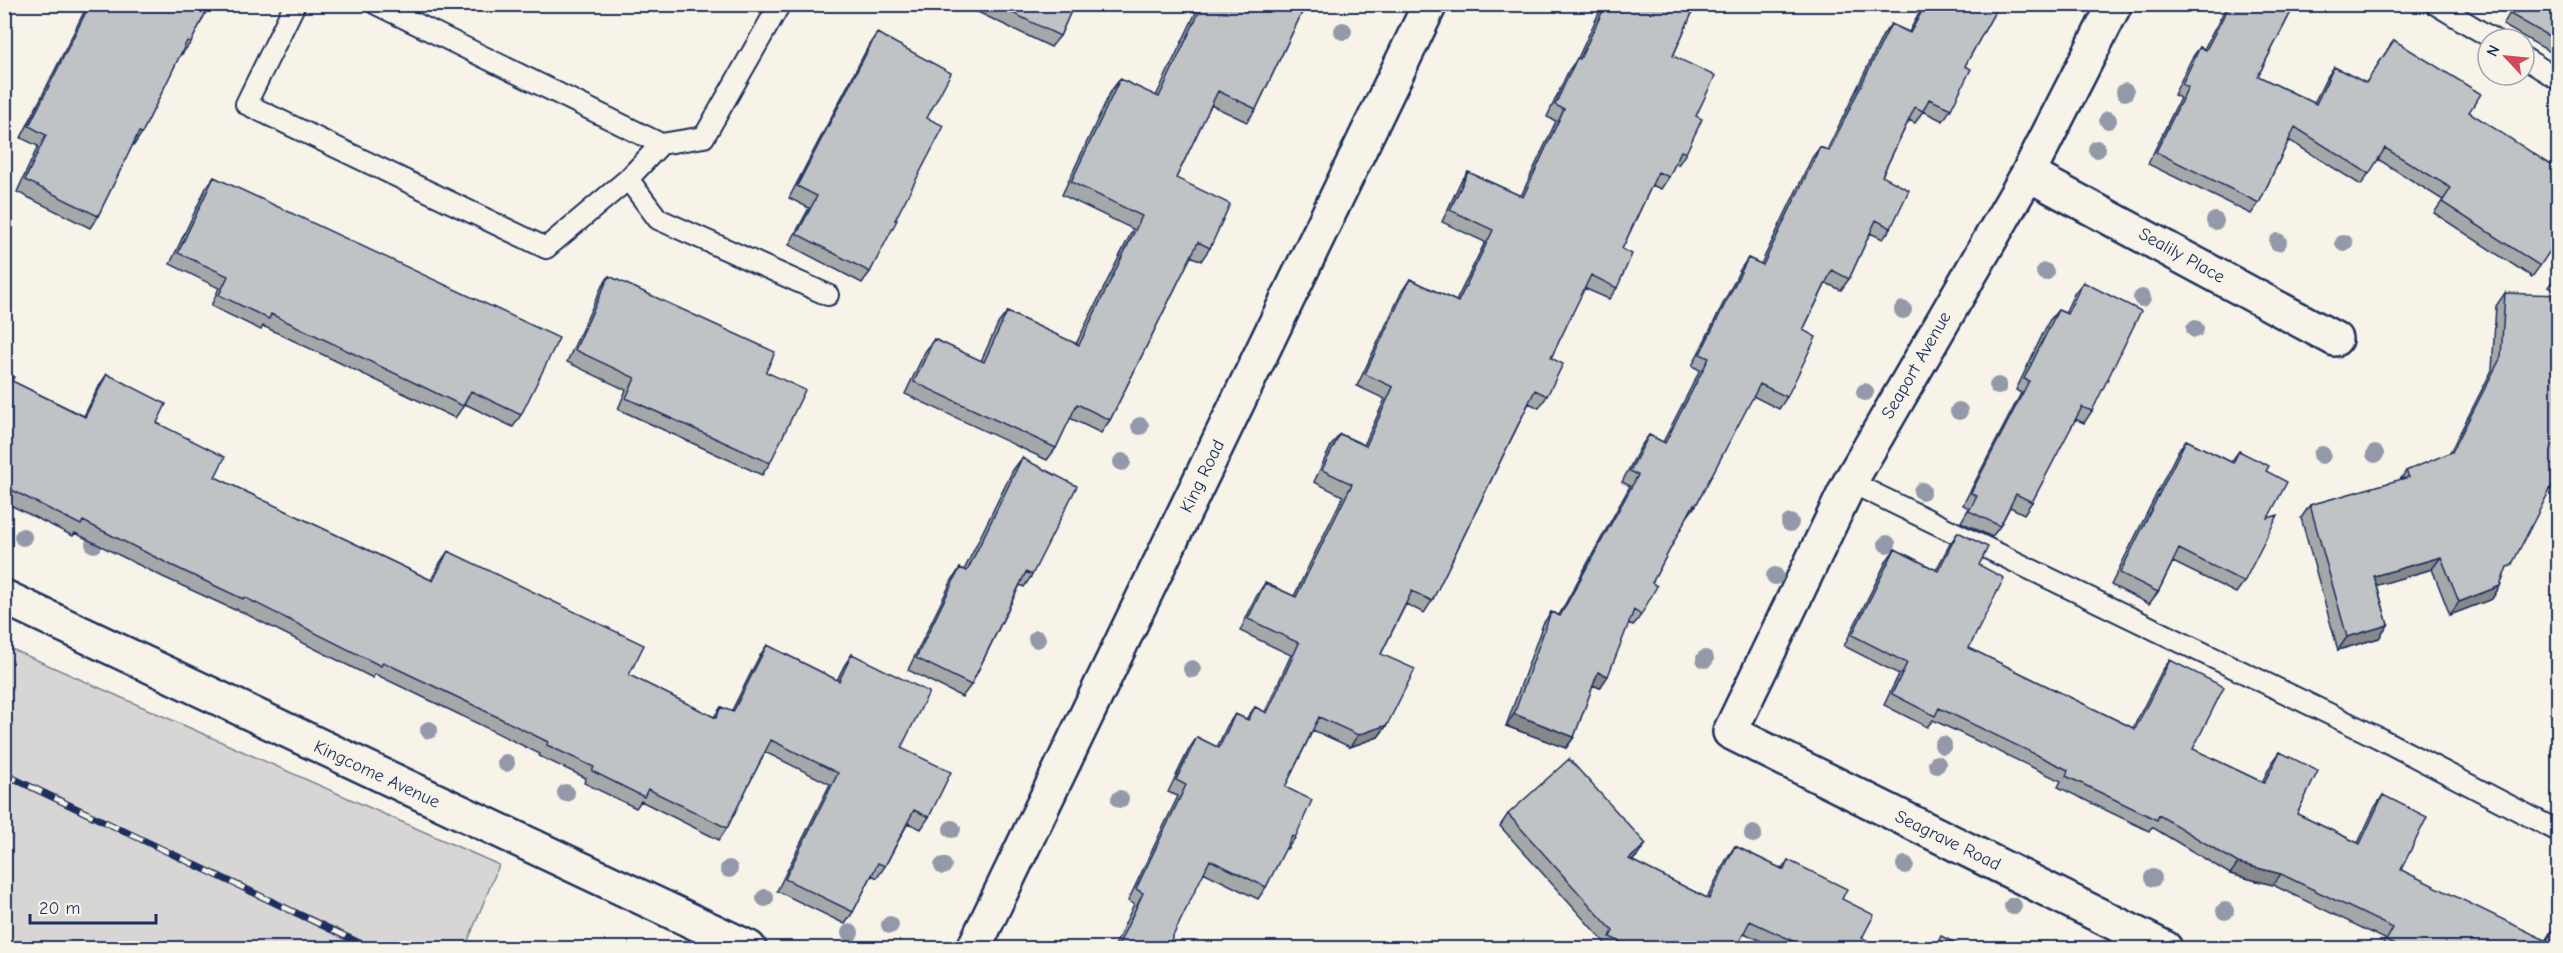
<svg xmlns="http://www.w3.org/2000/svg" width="2563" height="953" viewBox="0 0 2563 953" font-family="'Comic Neue',sans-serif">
	<rect width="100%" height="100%" fill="#f7f3e8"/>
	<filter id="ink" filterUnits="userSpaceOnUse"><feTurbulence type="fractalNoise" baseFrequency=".0167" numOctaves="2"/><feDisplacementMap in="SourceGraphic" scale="12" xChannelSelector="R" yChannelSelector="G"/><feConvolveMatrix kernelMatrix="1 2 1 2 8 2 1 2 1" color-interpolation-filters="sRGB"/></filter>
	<g filter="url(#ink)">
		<path fill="#d7d6d4" stroke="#798299" stroke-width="1.5" d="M5,646L499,865L465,948H5Z"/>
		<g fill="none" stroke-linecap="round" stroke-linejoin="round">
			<defs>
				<path id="service" d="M295,4L246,104L546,248L628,179L661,144L376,4
					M2435,4L2493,39
					M2524,58L2558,79
					M661,144L704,137L780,4
					M628,179L658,219L828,295
					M1850,482L2379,738L2558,831"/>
				<path id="minor" d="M2115,4L2028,174L1850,482L1730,732L2165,948
					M2028,174L2335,339
					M4,597L749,948
					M974,948L1430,4"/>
			</defs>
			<use href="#service" stroke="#1b2f5e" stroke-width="24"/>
			<use href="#minor" stroke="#1b2f5e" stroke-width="38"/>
			<use href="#service" stroke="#f7f3e8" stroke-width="20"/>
			<use href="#minor" stroke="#f7f3e8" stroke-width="33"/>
			<defs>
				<path id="rail" d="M4,774L370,948"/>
			</defs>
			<use href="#rail" stroke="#1b2f5e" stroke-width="7"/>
			<use href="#rail" stroke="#f7f3e8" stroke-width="4.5" stroke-dasharray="14" stroke-linecap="butt"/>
		</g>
		<g fill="#9399a9">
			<circle cx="1343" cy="31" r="9"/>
			<circle cx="2125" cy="92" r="9"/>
			<circle cx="2108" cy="120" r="9"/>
			<circle cx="2097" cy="149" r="9"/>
			<circle cx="2215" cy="221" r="9"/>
			<circle cx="2278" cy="242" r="9"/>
			<circle cx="2344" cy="243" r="9"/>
			<circle cx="2045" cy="272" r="9"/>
			<circle cx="2142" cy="298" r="9"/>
			<circle cx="1903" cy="310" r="9"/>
			<circle cx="2195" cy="329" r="9"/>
			<circle cx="1998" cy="386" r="9"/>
			<circle cx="1865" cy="392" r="9"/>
			<circle cx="1959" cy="411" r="9"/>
			<circle cx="1140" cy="426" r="9"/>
			<circle cx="2375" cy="454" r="9"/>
			<circle cx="2322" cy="455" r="9"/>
			<circle cx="1122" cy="462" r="9"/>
			<circle cx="1922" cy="491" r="9"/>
			<circle cx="1790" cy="523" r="9"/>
			<circle cx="23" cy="537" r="9"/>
			<circle cx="94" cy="544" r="9"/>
			<circle cx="1887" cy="544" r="9"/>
			<circle cx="1775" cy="576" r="9"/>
			<circle cx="1037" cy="639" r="9"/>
			<circle cx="1705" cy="659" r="9"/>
			<circle cx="1192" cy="669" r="9"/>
			<circle cx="429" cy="730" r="9"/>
			<circle cx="1943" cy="745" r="9"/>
			<circle cx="506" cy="763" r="9"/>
			<circle cx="1937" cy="764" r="9"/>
			<circle cx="566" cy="793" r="9"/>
			<circle cx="1120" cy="799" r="9"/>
			<circle cx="952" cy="829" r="9"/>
			<circle cx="1753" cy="834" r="9"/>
			<circle cx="1905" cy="865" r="9"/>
			<circle cx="943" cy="866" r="9"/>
			<circle cx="729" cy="869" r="9"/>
			<circle cx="2153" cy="878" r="9"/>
			<circle cx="765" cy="898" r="9"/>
			<circle cx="2013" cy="906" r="9"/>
			<circle cx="2225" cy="911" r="9"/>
			<circle cx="890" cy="925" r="9"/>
			<circle cx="850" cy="933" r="9"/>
		</g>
		<path fill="#a5a8a9" stroke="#1b2f5e" stroke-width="1.5" d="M88,4H210L191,42L182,54L181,53L142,133L134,145L133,144L98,216L90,228L17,192L38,146L21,138Z
			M961,4H1074L1060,36L1051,47Z
			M1200,4H1306L1256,109L1247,122L1211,105L1176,178L1210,248L1201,261L1191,256L1110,420L1101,433L1070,418L1056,448L1047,460L905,394L925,352L934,339L981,361L998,324L1007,312L1076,344L1133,229L1062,195L1111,91L1120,79L1156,96Z
			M1603,4H1696L1673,56L1696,116L1686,153L1678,165L1675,164L1669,177L1661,189L1652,185L1622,249L1617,288L1609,299L1584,288L1551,358L1547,396L1539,408L1529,403L1432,601L1424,613L1406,604L1381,654L1387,725L1378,737L1350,747L1313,730L1285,787L1295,838L1287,849H1285L1266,887L1258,899L1203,872L1170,942L1184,948H1114L1134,904L1128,901L1178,796L1168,792L1189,749L1197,737L1217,747L1227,726L1235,714L1246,719L1255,707L1265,712L1291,655L1240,631L1257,595L1265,583L1294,596L1343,496L1314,482L1331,446L1340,434L1364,445L1385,399L1357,386L1402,291L1410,279L1456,301L1485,242L1442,222L1460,183L1468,172L1521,196L1556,121L1547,117L1569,70L1578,58Z
			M1924,4H1999L1965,66L1951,109L1943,121L1923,111L1915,123L1909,120L1882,176L1891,228L1883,239L1870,233L1849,279L1841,290L1826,283L1803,330L1787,397L1779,409L1753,396L1696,505L1687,517L1652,583L1641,615L1633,626L1628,624L1600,688L1593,685L1574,737L1566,748L1506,726L1543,624L1551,612L1559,615L1630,486L1622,482L1641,446L1649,435L1663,442L1700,370L1692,366L1740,270L1748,258L1761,264L1812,158L1820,147L1827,150L1883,35L1891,24L1909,32Z
			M2228,4H2295L2258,76L2314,103L2326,79L2334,67L2366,83L2394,40L2469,112L2540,266L2532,277L2434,213L2443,200L2378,159L2361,185L2289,140L2259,203L2251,214L2148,164L2180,98L2174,95L2192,58L2200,47L2204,49Z
			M2515,4H2559V57L2503,25Z
			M877,33L927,118L895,220L870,272L862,283L789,245L809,208L789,198L869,45Z
			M214,177L521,415L513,427L465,404L455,418L263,326L261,330L211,306L219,288L170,264L206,188Z
			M2559,274V294L2548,287L2557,275Z
			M609,276L766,372L770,463L762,475L618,409L626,390L567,362L601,288Z
			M2083,282L2092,411L2084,423L2075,419L2032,502L2024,514L2010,507L2000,526L1992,537L1961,522L1969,508L1963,505L2021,393L2016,390L2049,321L2058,310L2065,313L2074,294Z
			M2505,293L2504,576L2500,586L2492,599L2450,615L2432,569L2377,585L2388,625L2379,638L2338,650L2301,518L2310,505L2400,480L2406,471L2449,454L2492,370L2496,306Z
			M4,372L12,381L84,416L99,386L107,374L157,423L215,477L431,580L440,563L448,551L629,675L714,717L721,707L731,712L759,657L767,645L837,680L844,666L852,654L901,748L929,817L921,829L908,823L885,866L877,878L872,875L853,912L845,924L777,891L830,784L765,752L727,828L719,840L641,801L636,808L584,783L586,778L539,756L540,754L454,712L375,674L373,678L236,609L235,610L163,577L75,533L73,536L4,502Z
			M2186,440L2231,462L2239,451L2266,471L2268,518L2244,582L2236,593L2173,562L2158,592L2149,604L2111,585L2178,451Z
			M1022,458L1032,575L1024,587L1020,585L971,685L962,697L908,670L952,580L960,568L964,570L1013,470Z
			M1958,532L1979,565L1969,648L2133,728L2162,671L2170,660L2193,749L2262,782L2272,763L2280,752L2297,814L2358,843L2375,807L2383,795L2401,870L2545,941L2552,930L2559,948H2381L2385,939L2273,885L2230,874L2152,827L2149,831L2058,787L2061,781L1933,720L1927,727L1884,705L1899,674L1844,646L1887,560L1895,549L1936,570L1950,544Z
			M1508,814L1638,855L1632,861L1707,898L1727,858L1735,846L1782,869L1788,860L1842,899L1862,938L1883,948H1776L1744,933L1736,948H1602L1605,943L1500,826Z"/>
		<path fill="#86888a" stroke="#1b2f5e" stroke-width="1.5" d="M2441,557L2432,569L2365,589L2374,576Z
			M2500,586L2492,599L2450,615L2459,602Z
			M2388,625L2379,638L2338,650L2347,637Z
			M1598,672L1608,676L1600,688L1590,684Z
			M1514,714L1574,737L1566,748L1506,726Z
			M1387,725L1378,737L1350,747L1358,735Z
			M1646,844L1638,855L1621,871L1629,859Z
			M2238,863L2281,874L2273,885L2230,874Z"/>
		<path fill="#c0c3c5" stroke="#1b2f5e" stroke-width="1.5" d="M90,4H210L191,42L187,41L142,133L139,132L98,216L25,180L46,135L29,126Z
			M994,4H1074L1060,36Z
			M1203,4H1306L1256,109L1218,91L1176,178L1230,204L1210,248L1198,242L1110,420L1077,404L1056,448L914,382L934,339L984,362L1007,312L1079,345L1142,216L1071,182L1120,79L1159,97Z
			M1606,4H1696L1673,56L1715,76L1696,116L1702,119L1686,153L1681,151L1669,177L1658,172L1622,249L1632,254L1617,288L1591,275L1551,358L1563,364L1547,396L1535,390L1432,601L1412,591L1381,654L1415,669L1387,725L1358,735L1319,717L1285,787L1312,800L1295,838L1292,836L1266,887L1210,860L1170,942L1184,948H1117L1143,893L1136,889L1186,785L1176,780L1197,737L1219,748L1235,714L1248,720L1255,707L1267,713L1299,643L1248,619L1265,583L1296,597L1352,484L1322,470L1340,434L1366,446L1393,387L1365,374L1410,279L1458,302L1493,230L1450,210L1468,172L1523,197L1564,109L1555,105L1577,58L1580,59Z
			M1926,4H1999L1965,66L1971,69L1951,109L1929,99L1923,111L1915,107L1882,176L1909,190L1891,228L1876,220L1849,279L1832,270L1803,330L1816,337L1787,397L1760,384L1696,505L1694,504L1652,583L1657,586L1641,615L1634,610L1608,676L1598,672L1574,737L1514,714L1551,612L1560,616L1638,475L1630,471L1649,435L1665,443L1709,358L1700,354L1748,258L1763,265L1820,147L1829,151L1891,24L1910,33Z
			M2230,4H2295L2258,76L2316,104L2334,67L2366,83L2394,40L2481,94L2469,112L2559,170V237L2540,266L2442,202L2451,188L2385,148L2369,174L2295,127L2259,203L2156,152L2188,87L2182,84L2200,47L2206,50Z
			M2516,4H2559V42L2510,14Z
			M877,33L951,73L927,118L944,126L895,220H897L870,272L797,234L817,196L797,186Z
			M214,177L559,338L521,415L471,391L463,406L271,314L269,319L219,295L228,276L178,253Z
			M609,276L775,352L766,372L805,390L770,463L626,398L635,378L575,350Z
			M2083,282L2141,311L2092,411L2082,407L2032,502L2016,494L2000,526L1969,511L1977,496L1971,493L2029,381L2024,379L2058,310L2067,314Z
			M2505,293L2559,295V472L2511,566L2507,567L2500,586L2459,602L2441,557L2374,576L2388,625L2347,637L2310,505L2409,477L2406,471L2452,452L2501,357Z
			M4,372L14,377L12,381L85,417L107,374L166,404L157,423L225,457L215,477L433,581L448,551L644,645L629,675L716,718L721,707L733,712L767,645L839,681L852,654L929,692L901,748L951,772L929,817L914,810L885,866L878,863L853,912L785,879L838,773L771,740L727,828L648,789L644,797L592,771L594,767L547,745L548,742L463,700L383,662L381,666L244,597L243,599L171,565L83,521L81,525L4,486Z
			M2186,440L2233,463L2239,451L2269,466L2266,471L2287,482L2268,518L2278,515L2244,582L2179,549L2158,592L2120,573Z
			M1022,458L1077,486L1032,575L1026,572L971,685L916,658L960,568L967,571Z
			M1958,532L1988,547L1979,565L2004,578L1969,648L2135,729L2170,660L2224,687L2193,749L2264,783L2280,752L2318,771L2297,814L2360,844L2383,795L2427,817L2401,870L2547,941L2552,930L2559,934V948H2401L2386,941L2393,928L2281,874L2238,863L2159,815L2157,820L2066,776L2068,770L1939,708L1935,716L1892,694L1907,663L1852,635L1895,549L1938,571Z
			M1569,759L1646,844L1629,859L1709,899L1735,846L1784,870L1788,860L1847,889L1842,899L1874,915L1862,938L1883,948H1808L1750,921L1736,948H1633L1610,937L1613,931L1508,814Z
			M1941,936L1966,948H1935Z"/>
	</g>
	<g text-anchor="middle" stroke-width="5" stroke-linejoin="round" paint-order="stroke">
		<g font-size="18" fill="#1b2f5e" stroke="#f7f3e8">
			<text transform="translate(2182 255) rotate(29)" y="6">Sealily Place</text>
			<text transform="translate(1916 365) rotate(-60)" y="6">Seaport Avenue</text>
			<text transform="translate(1202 476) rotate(-64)" y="6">King Road</text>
			<text transform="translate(377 774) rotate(25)" y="6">Kingcome Avenue</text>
			<text transform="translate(1948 840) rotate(26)" y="6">Seagrave Road</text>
		</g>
	</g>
	<rect width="2563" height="953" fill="none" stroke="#f7f3e8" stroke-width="24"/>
	<rect x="12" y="12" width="2539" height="929" fill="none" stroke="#1b2f5e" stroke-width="2" filter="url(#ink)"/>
	<g transform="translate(2506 57) rotate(296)"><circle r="28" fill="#f7f3e8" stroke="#9fa5b1" stroke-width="1.5"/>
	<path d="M0-4.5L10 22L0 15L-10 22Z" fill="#d1495b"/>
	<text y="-9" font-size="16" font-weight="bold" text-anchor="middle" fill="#1b2f5e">N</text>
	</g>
	<path d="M30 914v9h126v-9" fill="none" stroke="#1b2f5e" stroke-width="3"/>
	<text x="39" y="914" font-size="18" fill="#1b2f5e" stroke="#f7f3e8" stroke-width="4.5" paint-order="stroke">20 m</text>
</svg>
